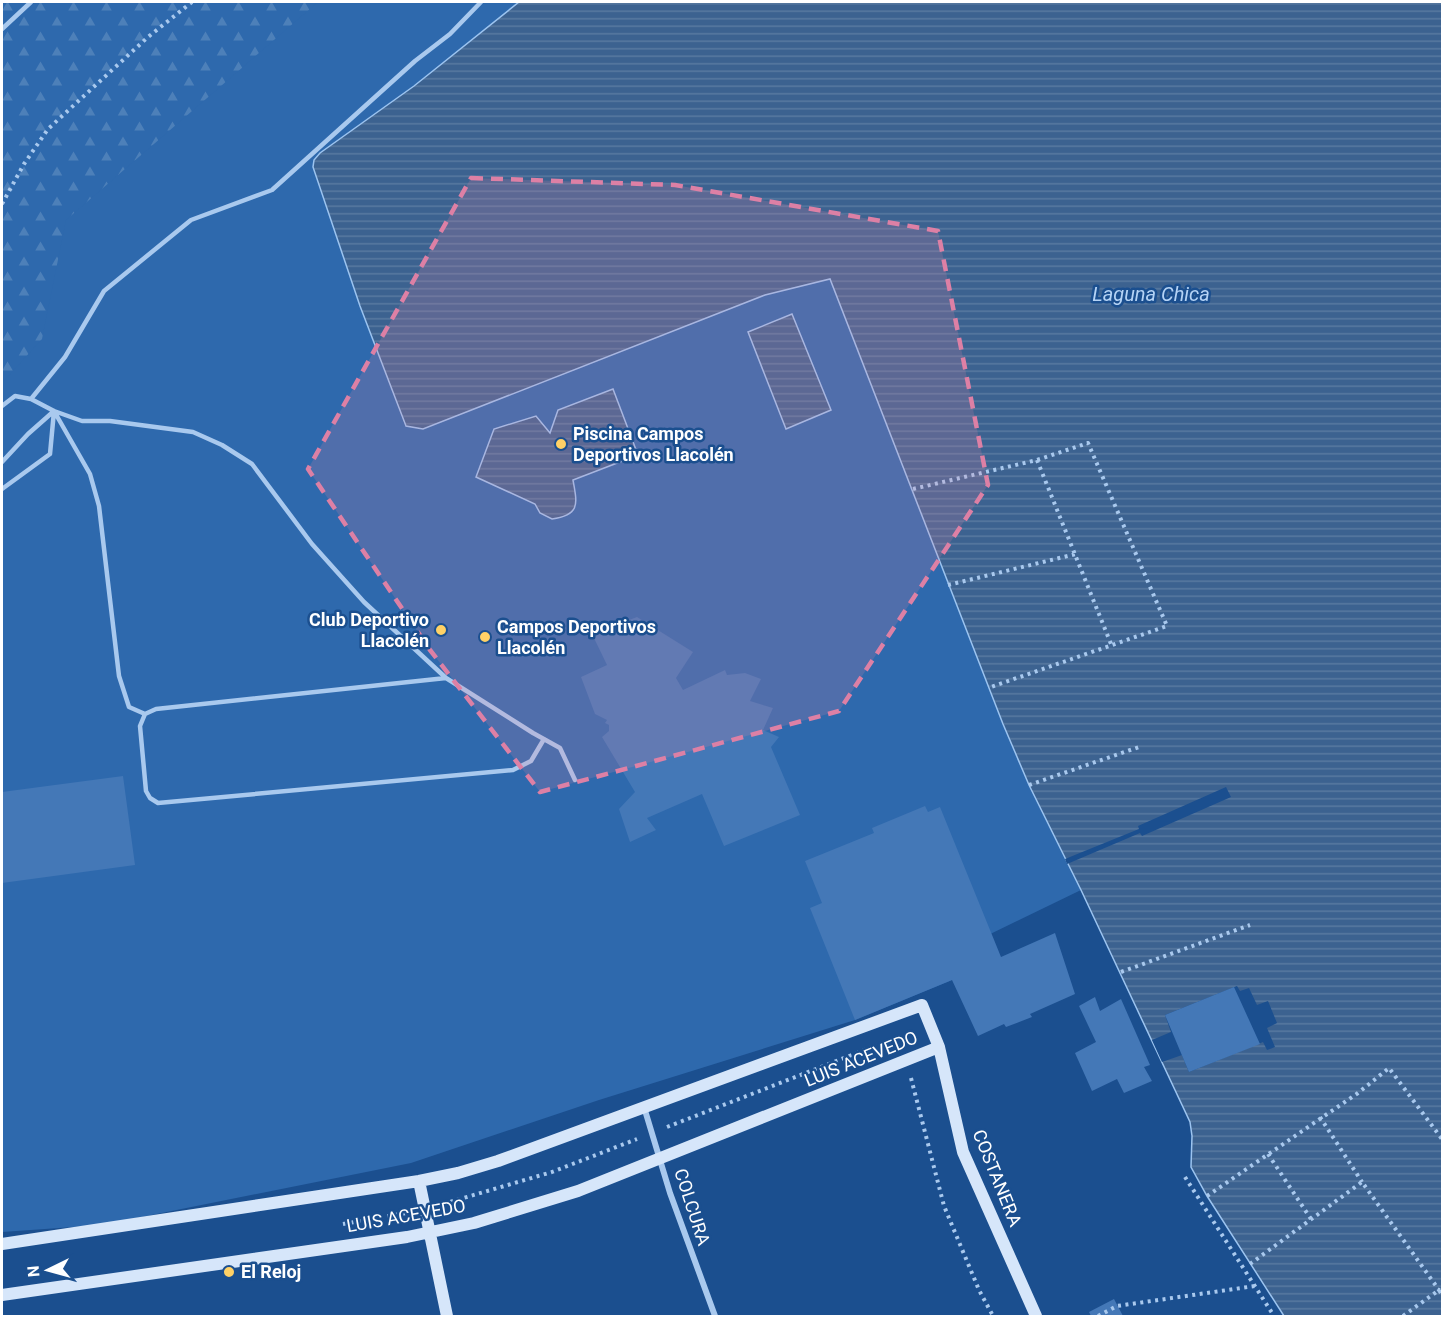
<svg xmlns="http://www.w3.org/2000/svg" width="1444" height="1318" viewBox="0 0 1444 1318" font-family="Roboto,sans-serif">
	<defs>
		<pattern id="forest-firs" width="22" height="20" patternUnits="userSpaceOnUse" patternTransform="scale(1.5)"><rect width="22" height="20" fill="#2e69ad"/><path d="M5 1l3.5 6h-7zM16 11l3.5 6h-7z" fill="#4d80b9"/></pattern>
		<pattern id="water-rules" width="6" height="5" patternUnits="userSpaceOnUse" patternTransform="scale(1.5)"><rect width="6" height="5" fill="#3c6290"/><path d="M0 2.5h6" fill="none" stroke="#597aa1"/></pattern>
	</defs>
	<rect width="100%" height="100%" fill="#1b4f8f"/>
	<path fill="url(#forest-firs)" d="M2,2H323L58,320L2,399Z"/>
	<path fill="#2e69ad" d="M318,2H519L414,86L320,153L313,167L360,306L405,426L423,428L765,295L830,279L1003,724L1029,785L1081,890L943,957L952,980L855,1020L599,1100L411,1163L102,1225L2,1232V383L42,339L66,220Z"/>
	<path fill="url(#water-rules)" stroke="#9cc4f0" stroke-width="1.5" d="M519,2H1442V1316H1284L1207,1196L1191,1167L1192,1136L1190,1122L1081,890L1029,785L1003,724L830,279L765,295L423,429L406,426L360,306L313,167L314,160L320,153L414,86Z
		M792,314L831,410L786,429L748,332Z
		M613,389L638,455L573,480C577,503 581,515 552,519L540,513L535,504L476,477L494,429L536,416L550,433L558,410Z"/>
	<path fill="#1b4f8f" d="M1226,787L1231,797L1142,836L1140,833L1067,864L1065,859L1139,829L1138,826Z
		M1237,986L1240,991L1249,988L1257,1005L1268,1001L1277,1023L1267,1028L1275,1047L1267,1050L1263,1042L1189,1072L1182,1055L1162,1062L1152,1040L1171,1032L1165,1015Z"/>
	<path fill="#4478b7" d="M637,617L693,652L676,678L683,690L725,670L727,675L745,673L761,679L750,701L773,708L763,730L779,737L771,747L800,815L724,846L702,794L647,818L656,830L630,842L619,809L635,792L602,737L609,731V725L605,723L607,720L595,714L581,677L607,665L592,634Z
		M123,776L135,865L2,883V792Z
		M925,806L928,812L940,807L1001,957L1055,933L1075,994L1030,1014L1032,1017L1006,1027L1004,1024L978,1036L952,980L855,1020L810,908L822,903L805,861L874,833L872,828Z
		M1234,987L1260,1044L1189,1072L1165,1015Z
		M1095,997L1100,1011L1121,999L1150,1065L1144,1067L1152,1081L1124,1093L1117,1079L1092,1091L1075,1053L1096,1042L1079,1006Z
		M1114,1299L1123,1316H1091L1089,1312Z"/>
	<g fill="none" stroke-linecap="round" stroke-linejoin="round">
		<path stroke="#a9c9ee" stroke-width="4" stroke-dasharray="3 4.5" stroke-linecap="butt" d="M2,204L24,164L48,129L148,37L192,2
			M1037,460L1111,644
			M913,489L1037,460L1088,443L1167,626L988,688
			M948,585L1076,554
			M1029,785L1139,747
			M1121,972L1250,925
			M911,1078L944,1206L979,1290L993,1316
			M1320,1117L1362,1182
			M667,1127L875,1046
			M1268,1154L1311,1219
			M1185,1177L1274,1316
			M1207,1196L1358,1093L1389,1068L1442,1139
			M443,1204L552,1172L637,1139
			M343,1224L406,1213
			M1250,1264L1362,1182L1439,1290L1442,1287
			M1098,1316L1117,1306L1255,1286
			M1403,1316L1439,1290L1442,1295"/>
		<path stroke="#a9c9ee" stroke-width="4.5" d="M2,29L31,2
			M31,399L65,357L104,291L191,220L272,190L415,61L450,34L481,2
			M2,406L15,396L31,399L54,411L82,421H110L193,432L222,445L252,464L312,544L364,602L446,678L533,733L560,748L575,780
			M54,411L90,474L99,506L119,676L129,707L145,714
			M2,462L28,434L54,411
			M2,489L50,454L54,411
			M446,678L156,709L145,714L140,726L146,791L150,798L158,803L513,770L531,761L544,739"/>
		<path stroke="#a9c9ee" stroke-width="6" d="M644,1107L670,1193L715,1316"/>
		<path stroke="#d6e6fa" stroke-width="12" d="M419,1181L447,1316
			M2,1244L419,1181L458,1173L498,1161L922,1005L939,1047L963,1152L1036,1316
			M2,1295L407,1237L474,1223L578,1191L939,1047"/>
	</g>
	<path fill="#dd80a5" fill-opacity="0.2" stroke="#dd80a5" stroke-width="4.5" stroke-dasharray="12 8" stroke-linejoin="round" d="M471,178L675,185L938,231L988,485L839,711L540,792L430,650L308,469Z"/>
	<g fill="#ffd166" stroke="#1b4f8f" stroke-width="2">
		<circle cx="561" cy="444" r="6"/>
		<circle cx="441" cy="630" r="6"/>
		<circle cx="485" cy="637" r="6"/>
		<circle cx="229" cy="1272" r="6"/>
	</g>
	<g text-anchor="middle" stroke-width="5" stroke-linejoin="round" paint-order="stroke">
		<g font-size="18" font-weight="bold" fill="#fff" stroke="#1b4f8f" text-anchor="start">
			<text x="573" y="440">Piscina Campos<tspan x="573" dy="21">Deportivos Llacolén</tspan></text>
			<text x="429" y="626" text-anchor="end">Club Deportivo<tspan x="429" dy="21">Llacolén</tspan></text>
			<text x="497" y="633">Campos Deportivos<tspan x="497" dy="21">Llacolén</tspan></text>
			<text x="241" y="1278">El Reloj</text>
		</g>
		<g font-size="18" fill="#fff" stroke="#1b4f8f">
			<text transform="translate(861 1059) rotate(-22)" y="6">LUIS ACEVEDO</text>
			<text transform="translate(997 1178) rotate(68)" y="6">COSTANERA</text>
			<text transform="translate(692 1207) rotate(72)" y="6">COLCURA</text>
			<text transform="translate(406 1216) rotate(-10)" y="6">LUIS ACEVEDO</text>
		</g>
		<g font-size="20" font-style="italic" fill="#b5d3f5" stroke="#1b4f8f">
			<text x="1151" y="301">Laguna Chica</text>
		</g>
	</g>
	<rect width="1444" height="1318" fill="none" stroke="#ffffff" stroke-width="6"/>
	<g transform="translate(48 1270) rotate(265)" stroke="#1b4f8f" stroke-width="4.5" paint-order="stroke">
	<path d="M0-4.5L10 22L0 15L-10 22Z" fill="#ffffff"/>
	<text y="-9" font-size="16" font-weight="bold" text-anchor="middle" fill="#ffffff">N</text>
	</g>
</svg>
